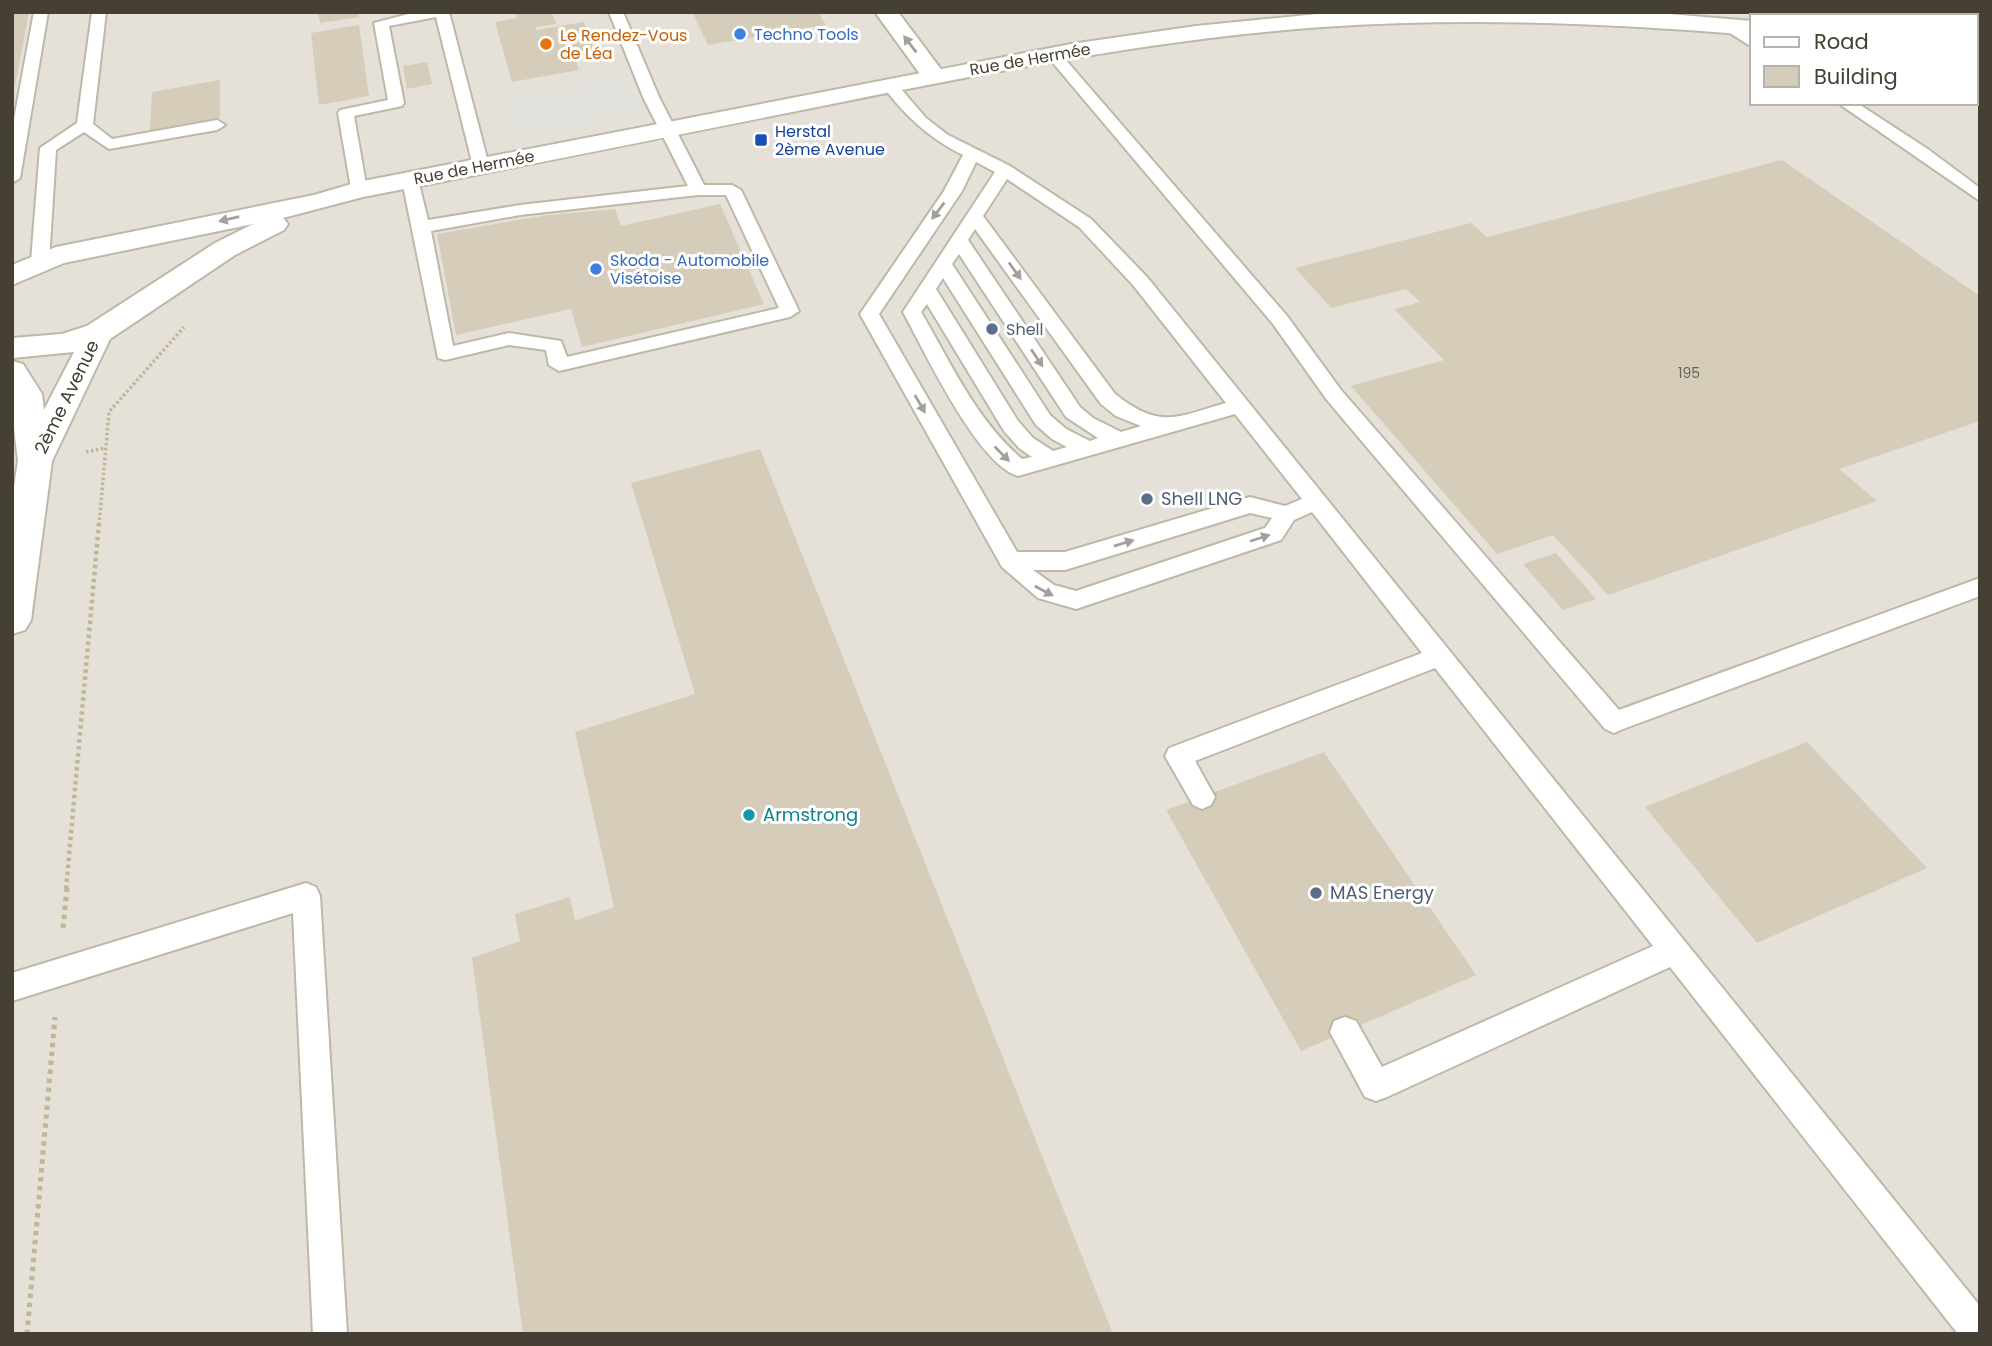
<svg xmlns="http://www.w3.org/2000/svg" width="1992" height="1346" viewBox="0 0 1992 1346" font-family="Poppins,sans-serif">
	<rect width="100%" height="100%" fill="#f3f0e4"/>
	<path fill="#e5e1d9" fill-rule="evenodd" d="M12,12H1980V1334H12ZM1752,16H1976V103H1752Z"/>
	<path fill="#e3e1dc" d="M624,73L644,114L508,141L501,113L504,97Z"/>
	<path fill="#d5cdb9" d="M12,12H29L14,91H12Z
		M318,12H358L359,17L320,23Z
		M516,12L552,13L556,24L536,27V30L584,22L597,58H575L579,70L512,82L495,22L517,18Z
		M692,12H818L826,25L708,45Z
		M359,25L369,96L319,105L311,33Z
		M427,62L432,84L407,89L403,66Z
		M220,80V118L150,131L152,92Z
		M1782,160L1980,296V421L1839,469L1877,501L1608,595L1553,535L1497,554L1351,386L1444,360L1394,309L1420,302L1406,289L1331,308L1295,268L1471,223L1487,237Z
		M720,204L764,304L582,347L571,309L456,335L437,234L548,215L615,209L621,226Z
		M760,449L1113,1334H523L472,958L520,941L515,914L570,897L575,921L614,907L575,732L695,694L631,483Z
		M1556,553L1596,599L1563,610L1523,564Z
		M1807,742L1927,868L1757,943L1645,807Z
		M1324,752L1476,975L1301,1051L1166,810Z"/>
	<g fill="none" stroke-linecap="round" stroke-linejoin="round">
		<defs>
			<path id="service" d="M34,12H48L20,178L12,183V130Z
				M92,12H106L93,124L112,139L217,120L225,125L217,130L109,149L84,132L56,150L49,262L40,267L31,262L40,148L77,123Z
				M416,12H449L489,166L481,171L473,166L436,17L389,26L404,103L402,106L354,116L367,190L364,194H352L338,113L340,110L388,100L374,23Z
				M609,12H623L659,97L704,185H732L741,190L799,311L790,317L559,371L549,365L546,350L509,345L445,360L438,358L402,180L404,176L410,175L418,180L428,220L520,205L688,186L643,97ZM698,195H726L779,308L567,357L561,341L509,333L453,346L431,231L520,215Z
				M1727,21L1752,36V47L1722,28V22Z
				M1053,50L1058,51L1287,316L1341,390L1619,710L1980,578V596L1623,729L1614,733L1605,729L1327,400L1273,324L1048,57L1046,54Z
				M890,80L895,82L926,118L948,135L1010,166L1091,219L1147,277L1980,1306V1334H1958L1670,967L1387,1097L1376,1101L1365,1097L1330,1032L1334,1021L1345,1017L1356,1021L1382,1067L1653,946L1435,668L1195,761L1215,797L1211,805L1202,809L1193,805L1165,756L1169,748L1422,653L1312,512L1294,520L1281,540L1076,609L1038,598L1002,567L860,314L944,191L963,155C929,138 905,116 882,85ZM976,162L995,172L903,312C924,350 977,464 1018,476L1235,414L1302,499L1285,506L1250,497L1065,552H1017L879,314L962,191ZM1007,179L1079,227L1133,285L1226,403C1176,417 1161,430 1115,394L983,216ZM975,229L1101,404L1116,416L1141,426L1121,432L1093,418L1080,407L968,240ZM959,254L1066,417L1098,438L1090,441L1066,429L1050,415L952,264ZM943,278L1036,425L1052,439L1067,447L1053,451L1033,438L1018,421L936,289ZM927,304L1004,431L1019,448L1032,457L1022,459C976,420 951,363 921,312ZM1250,513L1272,518L1265,528L1076,591L1054,585L1033,570H1065Z
				M1838,103H1857L1929,150L1980,188V201Z
				M306,883L316,887L320,896L347,1334H313L293,913L12,1001V973Z"/>
			<path id="minor" d="M875,12H898L946,76L943,81H925Z"/>
			<path id="tertiary" d="M1337,12H1645L1752,21V35C1609,23 1466,17 1322,27C1155,39 991,72 827,105C673,136 518,167 363,197L283,218L288,224L284,230L235,255L110,339L52,461L31,620L25,630L12,634V500L18,461L12,411V361L23,364L42,394L44,410L74,352L12,358V338L62,334L87,326L215,243L253,224L64,263L12,285V265L56,247L314,195L358,182L1071,44L1196,26Z
				M1976,43L1980,44V58L1976,57Z"/>
		</defs>
		<use href="#service" stroke="#beb9a6" stroke-width="4"/>
		<use href="#minor" stroke="#beb9a6" stroke-width="4"/>
		<use href="#tertiary" stroke="#beb9a6" stroke-width="4"/>
		<path stroke="#c1b797" stroke-width="3.5" stroke-dasharray="2.5 2.5" stroke-linecap="butt" d="M86,452L106,448
			M99,525L109,412L184,327"/>
		<path stroke="#c1b797" stroke-width="4.5" stroke-dasharray="3.5 3.5" stroke-linecap="butt" d="M66,889L99,523"/>
		<path stroke="#c1b797" stroke-width="5" stroke-dasharray="4.5 4.5" stroke-linecap="butt" d="M63,928L67,888
			M27,1334L55,1017"/>
		<use href="#service" fill="#fff" fill-rule="evenodd"/>
		<use href="#minor" fill="#fff" fill-rule="evenodd"/>
		<use href="#tertiary" fill="#fff" fill-rule="evenodd"/>
	</g>
	<defs><path id="oneway-solid" d="M-6-.8H1V-3.2L6.5 0L1 3.2V.8H-6Z" transform="scale(1.75)"/></defs>
	<g fill="#a2a099">
		<use href="#oneway-solid" transform="translate(910 44) rotate(-127)"/>
		<use href="#oneway-solid" transform="translate(938 211) rotate(127)"/>
		<use href="#oneway-solid" transform="translate(229 219) rotate(167)"/>
		<use href="#oneway-solid" transform="translate(1015 271) rotate(54)"/>
		<use href="#oneway-solid" transform="translate(1037 358) rotate(56)"/>
		<use href="#oneway-solid" transform="translate(920 404) rotate(60)"/>
		<use href="#oneway-solid" transform="translate(1002 454) rotate(45)"/>
		<use href="#oneway-solid" transform="translate(1260 538) rotate(-18)"/>
		<use href="#oneway-solid" transform="translate(1124 543) rotate(-17)"/>
		<use href="#oneway-solid" transform="translate(1044 591) rotate(28)"/>
	</g>
	<g fill="#3f7fe0" stroke="#fff" stroke-width="2.5">
		<circle cx="740" cy="34" r="7"/>
		<circle cx="596" cy="269" r="7"/>
	</g>
	<circle fill="#e8710a" stroke="#fff" stroke-width="2.5" cx="546" cy="44" r="7"/>
	<rect fill="#1a4fb4" stroke="#fff" stroke-width="2.5" x="754" y="133" width="14" height="14" rx="3.5"/>
	<g fill="#5c6f8a" stroke="#fff" stroke-width="2.5">
		<circle cx="992" cy="329" r="7"/>
		<circle cx="1147" cy="499" r="7"/>
		<circle cx="1316" cy="893" r="7"/>
	</g>
	<circle fill="#0f9aa8" stroke="#fff" stroke-width="2.5" cx="749" cy="815" r="7"/>
	<g text-anchor="middle" stroke-width="6" stroke-linejoin="round" paint-order="stroke">
		<g font-size="14" fill="#696354">
			<text x="1689" y="378">195</text>
		</g>
		<g font-size="16" fill="#366cbe" stroke="#fff" text-anchor="start">
			<text x="754" y="40">Techno Tools</text>
			<text x="610" y="266">Skoda - Automobile<tspan x="610" dy="18">Visétoise</tspan></text>
		</g>
		<g font-size="16" fill="#c56008" stroke="#fff" text-anchor="start">
			<text x="560" y="41">Le Rendez-Vous<tspan x="560" dy="18">de Léa</tspan></text>
		</g>
		<g font-size="16" fill="#454033" stroke="#fff">
			<text transform="translate(1030 59) rotate(-10)" y="6">Rue de Hermée</text>
			<text transform="translate(474 167) rotate(-11)" y="6">Rue de Hermée</text>
		</g>
		<g font-size="16" fill="#164399" stroke="#fff" text-anchor="start">
			<text x="775" y="137">Herstal<tspan x="775" dy="18">2ème Avenue</tspan></text>
		</g>
		<g font-size="16" fill="#4e5e75" stroke="#fff" text-anchor="start">
			<text x="1006" y="335">Shell</text>
		</g>
		<g font-size="18" fill="#454033" stroke="#fff">
			<text transform="translate(67 397) rotate(-64)" y="6">2ème Avenue</text>
		</g>
		<g font-size="18" fill="#4e5e75" stroke="#fff" text-anchor="start">
			<text x="1161" y="505">Shell LNG</text>
			<text x="1330" y="899">MAS Energy</text>
		</g>
		<g font-size="18" fill="#0d838f" stroke="#fff" text-anchor="start">
			<text x="763" y="821">Armstrong</text>
		</g>
	</g>
	<rect width="1992" height="1346" fill="none" stroke="#454033" stroke-width="28"/>
	<rect x="1750" y="14" width="228" height="91" fill="#ffffff" stroke="#b5b3ad" stroke-width="2"/>
	<rect x="1764" y="37" width="35" height="10" fill="#ffffff" stroke="#b5b3ad" stroke-width="2"/>
	<text x="1814" y="49" font-size="21" fill="#454033">Road</text>
	<rect x="1764" y="66" width="35" height="21" fill="#d5cdb9" stroke="#b5b3ad" stroke-width="2"/>
	<text x="1814" y="84" font-size="21" fill="#454033">Building</text>
</svg>
